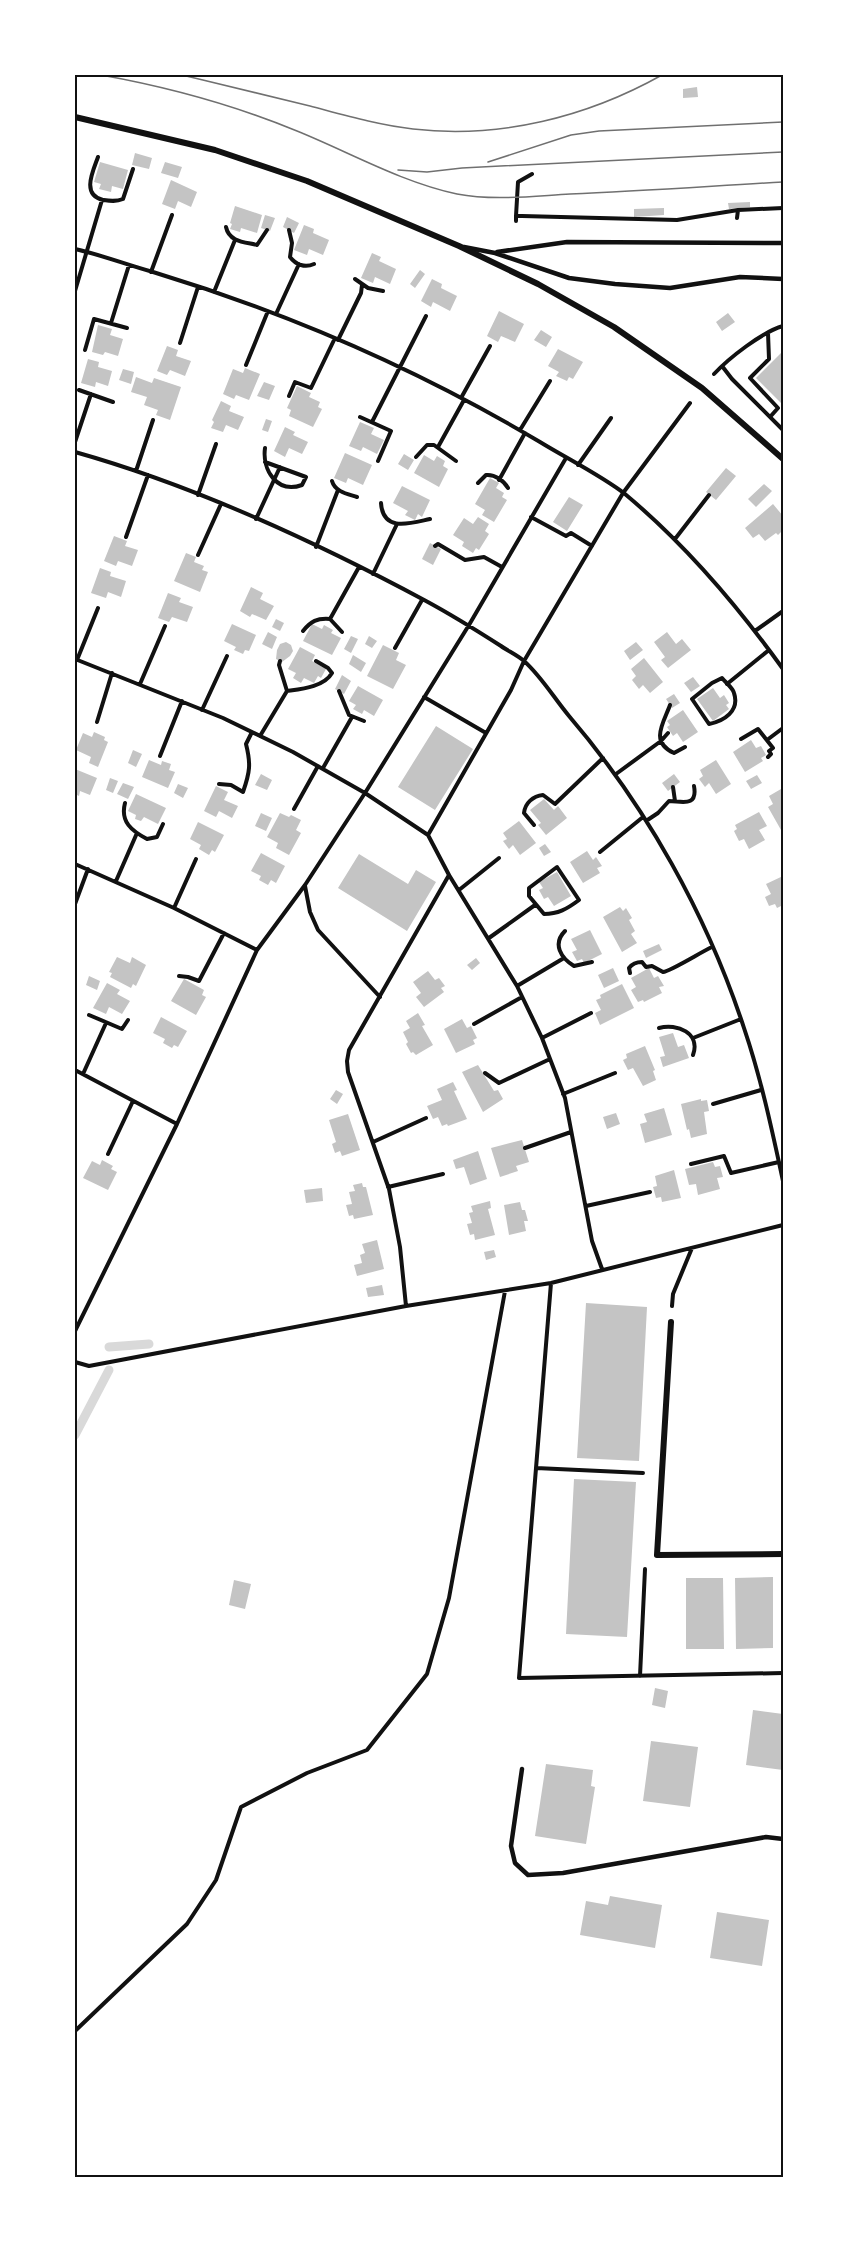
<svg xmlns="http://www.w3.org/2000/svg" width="858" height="2253" viewBox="0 0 858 2253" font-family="Literata,serif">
	<rect width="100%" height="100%" fill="#fff"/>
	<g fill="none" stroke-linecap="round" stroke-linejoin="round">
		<path stroke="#d9d9d9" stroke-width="9" d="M109,1347L149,1344
			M75,1435L109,1370"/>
	</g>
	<path fill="#c4c4c4" d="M697,87L698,97L683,98V89Z
		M135,153L152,158L149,169L132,165Z
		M100,162L128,170L123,189L112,186L111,192L99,189L101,184L94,182Z
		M165,162L182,167L178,178L161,173Z
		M171,180L197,192L191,207L178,201L175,209L162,204Z
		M750,202V207L729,209L728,203Z
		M235,206L262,215L257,233L241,228L240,232L230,229L232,224L230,223Z
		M664,208V215L634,217V209Z
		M265,215L275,218L270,231L261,228Z
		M287,217L299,223L294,233L283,227Z
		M304,225L314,229L313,233L329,240L323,255L309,249L307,255L294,250Z
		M372,253L381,257L379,261L396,269L390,284L375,277L373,283L361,278Z
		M420,270L425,274L415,288L410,284Z
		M432,279L442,284L441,288L457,296L450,311L433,302L431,307L421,301Z
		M499,311L524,324L515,342L501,336L498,342L487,336Z
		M728,313L735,322L722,331L716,322Z
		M98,325L112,329L110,335L123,339L118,356L105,352L103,355L92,352Z
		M541,330L552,337L546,347L534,340Z
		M167,346L178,350L176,356L191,361L185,376L170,370L167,375L157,371Z
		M558,349L583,362L573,379L569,377L567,381L556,376L559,372L548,366Z
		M783,351V405L756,378Z
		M88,359L99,362L98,367L112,371L108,386L96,382L95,387L81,383Z
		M245,368L260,374L249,400L236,395L234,399L223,394L233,369L243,373Z
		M123,369L134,372L131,384L119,380Z
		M136,377L152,383L154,378L181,387L170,420L156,415L158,410L144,405L147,397L131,392Z
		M264,382L275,386L269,400L257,396Z
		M297,386L311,393L309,397L320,402L318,407L322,409L313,427L289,416L291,410L287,408Z
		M221,401L231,406L229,411L244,417L238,430L226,425L223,432L211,428L214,422L212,420Z
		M266,419L272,421L268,432L262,430Z
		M360,422L374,428L371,434L384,440L377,454L363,447L361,451L349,446Z
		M285,427L295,432L293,435L308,442L302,454L289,448L285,457L274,451Z
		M345,453L372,465L363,485L348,478L346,483L334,478Z
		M404,454L414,460L408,470L398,464Z
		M424,455L434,461L437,456L445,461L443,466L448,469L439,487L414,473Z
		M726,468L736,476L716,500L706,492Z
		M490,478L499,483L496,488L504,493L502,497L507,500L494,522L482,515L485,510L475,504Z
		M764,484L772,491L756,507L748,499Z
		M402,486L430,500L422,517L418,514L415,520L405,515L408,511L393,503Z
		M569,497L583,505L567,531L553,522Z
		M773,504L783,516V530L778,535L776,533L765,541L759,534L753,538L745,528Z
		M478,517L489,524L485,531L489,534L479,550L476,548L473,553L462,546L464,542L453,535L464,518L473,524Z
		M114,536L127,541L125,546L138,550L132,566L118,561L116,566L104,561Z
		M430,543L441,549L433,565L422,559Z
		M186,553L196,557L194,562L204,566L202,570L208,572L200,592L174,581Z
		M100,568L111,572L110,576L126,581L121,597L108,592L106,598L91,593Z
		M251,587L263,593L260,599L274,606L266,620L252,614L250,617L240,611Z
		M168,593L181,598L179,602L193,607L187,622L172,617L169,622L158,618Z
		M276,619L284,623L280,631L272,627Z
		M232,624L256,635L249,651L245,650L243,654L234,650L236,647L224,641Z
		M312,624L322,629L324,625L333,630L331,633L341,638L332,655L303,641Z
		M268,632L277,637L272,649L262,644Z
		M667,632L676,644L682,639L691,650L668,668L661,660L665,657L654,642Z
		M351,636L358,639L351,653L344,649Z
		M369,636L377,641L372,648L365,644Z
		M286,642L291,645L293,651L290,656L282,662L276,659L277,650L280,644Z
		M636,642L643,650L630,660L624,651Z
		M383,645L399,653L396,660L406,665L393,689L367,676Z
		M300,647L315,655L312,661L326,669L321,678L318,676L314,683L304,678L301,683L293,678L296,673L288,669Z
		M353,655L366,663L361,672L349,664Z
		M644,658L663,682L650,693L643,685L639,689L632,680L636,676L631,669Z
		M342,675L351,681L344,694L335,689Z
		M693,677L700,686L691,692L684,683Z
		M358,686L383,700L374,716L364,710L362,714L353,709L356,705L349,701Z
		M713,688L720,698L724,695L729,703L726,705L729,709L713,721L697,699Z
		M674,694L680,703L672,708L666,699Z
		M683,710L698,732L683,742L677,733L673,736L667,727L670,725L667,721Z
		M436,726L473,749L435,810L398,787Z
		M94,732L105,737L104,740L108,742L98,767L89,763L91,757L76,750L83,733L92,737Z
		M751,740L756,748L761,746L766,755L761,758L763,761L745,772L733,752Z
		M133,750L142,754L136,767L128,763Z
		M149,760L161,765L162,761L171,764L169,770L175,772L168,788L142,777Z
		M716,760L731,784L716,794L709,783L705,787L699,779L703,776L700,770Z
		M75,769L97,778L90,795L80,791L79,796L75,794Z
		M261,774L272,780L267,790L255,785Z
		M674,774L680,782L668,791L662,783Z
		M757,775L762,783L751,789L746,781Z
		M110,778L118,781L113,793L106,790Z
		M123,783L134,787L128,799L117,794Z
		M178,784L188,788L183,798L174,793Z
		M216,786L228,792L224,800L238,806L232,818L219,811L216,817L204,811Z
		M781,789L783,792V829L781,830L768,807L773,804L769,796Z
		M136,794L166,808L158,824L144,817L141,821L135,819L136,815L128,811Z
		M544,799L554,810L558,806L567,818L546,835L538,825L541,823L530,810Z
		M759,812L767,826L759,830L765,840L749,849L744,839L739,841L734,831L737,829L735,825Z
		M261,813L272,818L266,831L255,826Z
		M280,813L289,817L291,815L301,820L296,830L301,833L289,855L276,848L278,843L267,837Z
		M519,821L536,843L520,855L513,845L509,849L503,841L507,839L503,833Z
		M198,822L224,835L215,852L212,850L209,855L199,849L201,845L190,839Z
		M545,844L551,852L544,856L539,848Z
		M587,851L593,860L596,857L602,866L597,868L600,873L583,883L570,862Z
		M261,853L285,866L276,883L271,880L268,885L259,880L261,876L251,871Z
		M359,854L408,884L416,870L436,882L407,931L338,888Z
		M557,872L571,896L554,906L548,897L544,899L539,890L543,888L539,882Z
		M783,876V905L777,908L775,904L769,906L765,897L771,894L766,884Z
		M620,907L623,911L626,908L632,918L629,920L635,931L631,934L637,943L622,952L603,917Z
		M590,930L602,954L584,963L582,959L577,961L572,952L577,950L571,939Z
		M659,944L662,950L646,958L643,951Z
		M117,957L130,963L132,957L146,965L136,986L133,984L131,988L110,977L112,973L109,972Z
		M476,958L480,963L472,970L467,965Z
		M613,968L619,981L604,988L598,975Z
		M649,968L654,978L658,976L664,986L659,987L662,993L644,1002L643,1000L638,1002L631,990L636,987L631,978Z
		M428,971L435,980L439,978L445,986L441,988L444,992L424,1007L416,997L421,993L413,982Z
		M89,976L100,981L97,990L86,985Z
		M184,979L204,990L202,995L206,997L196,1015L171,1001Z
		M107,983L120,990L117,994L130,1001L122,1014L109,1007L106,1014L93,1008Z
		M622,984L634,1008L600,1025L595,1013L601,1010L596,1000L601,998L600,995Z
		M418,1013L425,1025L422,1026L433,1045L416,1055L413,1052L411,1053L406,1044L408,1042L403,1032L410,1028L406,1021Z
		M161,1017L187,1031L178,1047L174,1045L172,1048L163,1043L165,1039L153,1033Z
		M462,1019L467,1028L471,1026L477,1038L473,1040L475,1044L456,1053L444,1029Z
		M673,1033L678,1047L684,1045L689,1058L663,1067L660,1057L665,1056L659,1037Z
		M645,1046L655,1070L653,1071L656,1080L643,1086L633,1068L628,1070L623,1060L627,1058L626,1054Z
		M478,1065L494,1091L498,1090L503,1099L483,1112L462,1072Z
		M453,1082L457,1090L454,1091L467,1119L448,1126L447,1124L442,1126L438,1117L433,1119L427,1106L442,1100L437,1089Z
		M336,1090L343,1094L337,1104L330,1099Z
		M701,1099V1101L707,1100L709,1111L704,1112L707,1134L691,1138L689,1129L687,1130L681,1104Z
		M664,1108L672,1135L645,1143L640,1124L647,1122L644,1114Z
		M616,1113L620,1124L607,1129L603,1117Z
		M348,1114L360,1150L342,1156L340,1151L335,1153L332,1144L336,1142L329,1120Z
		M522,1140L529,1162L516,1166L518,1171L500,1177L491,1148Z
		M478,1151L487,1179L470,1185L464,1167L456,1169L453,1160Z
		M102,1160L113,1166L111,1169L117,1172L108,1190L83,1178L92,1161L100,1165Z
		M713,1162L715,1167L720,1166L723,1177L717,1178L720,1189L698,1195L696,1184L689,1185L685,1169Z
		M674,1170L681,1198L662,1202L661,1197L656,1198L653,1187L657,1186L655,1176Z
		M362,1183L363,1187H366L373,1215L354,1219L353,1215L349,1216L346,1205L352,1204L349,1192L355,1191L353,1185Z
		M322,1188L323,1201L306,1203L304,1190Z
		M490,1201L491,1208L488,1209L495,1235L475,1240L474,1234L470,1235L467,1224L472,1223L469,1213L473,1212L471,1206Z
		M520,1202L522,1210H525L528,1221H524L526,1231L509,1235L504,1205Z
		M377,1240L384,1269L357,1276L354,1265L362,1263L360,1255L365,1253L362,1244Z
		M494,1250L496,1257L486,1260L484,1252Z
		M382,1285L384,1295L368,1297L366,1288Z
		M586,1303L647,1307L639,1461L577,1458Z
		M574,1479L636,1482L627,1637L566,1634Z
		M773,1577V1648L736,1649L735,1578Z
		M686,1578H723L724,1649H686Z
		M234,1580L251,1584L245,1609L229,1605Z
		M655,1688L668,1691L665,1708L652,1705Z
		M753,1710L783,1714V1770L746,1765Z
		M651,1741L698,1747L690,1807L643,1801Z
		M546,1764L593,1770L591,1786L595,1787L586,1844L535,1836Z
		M610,1896L662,1905L655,1948L580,1935L586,1901L608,1905Z
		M717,1912L769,1920L762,1966L710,1958Z"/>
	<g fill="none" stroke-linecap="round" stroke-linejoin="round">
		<path stroke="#111" stroke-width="4" d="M98,157C93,171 81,195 103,200C110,201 116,202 123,199L133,169
			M516,216L518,182L532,174
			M737,218L738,210
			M516,221V216H522L677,220L738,210L783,208
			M226,227C229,242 245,242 257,245L267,230
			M289,230L292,243L290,257C296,265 305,268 314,264
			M75,249C102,255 127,265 153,272C288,313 419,370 540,442C566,458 602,476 625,494C686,545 737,605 783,669
			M151,272L172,215
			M355,279L368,288L383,291
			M75,291L102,200
			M214,292L235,240
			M276,314L299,264
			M111,323L129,265
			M768,333L769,359L750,378L778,408L770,417
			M338,340L361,293L362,285
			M180,343L198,287
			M85,350L94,319L127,328
			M246,365L268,311
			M722,366L732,379L783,430
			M714,374C729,358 762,332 783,326
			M79,390L113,402
			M289,396L295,382L311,388L335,338
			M461,398L490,346
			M360,417L391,431L378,461
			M372,422L426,316
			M520,430L550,381
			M75,442L91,394
			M438,447L464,400
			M265,448C262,470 277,494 302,485L306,477L265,462
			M75,452C196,486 316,542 426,601C452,615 476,630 501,646C508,651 517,655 524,661C541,676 554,698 569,716C646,806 707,915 744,1028C761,1078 772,1130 783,1181
			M416,457L427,445H434L456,461
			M578,465L611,418
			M136,471L153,420
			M499,480L525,433
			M332,481C335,492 348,494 357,497
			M478,483L486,475C495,474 504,481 508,488
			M198,495L216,444
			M381,503C383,533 411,523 430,519
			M531,517L566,536L571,533L592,546
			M256,519L280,467
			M126,537L148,475
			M675,539L709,495
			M435,546L438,544L465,560L484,557L502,567
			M316,547L338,490
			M198,555L221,504
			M373,574L397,524
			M330,619L359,567
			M303,631C311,621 317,618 330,619L342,632
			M755,631L783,611
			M395,648L422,600
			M75,659L223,718L293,752L365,793L428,835L449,875L517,986L542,1038L565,1098L592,1241L602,1269
			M77,660L98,608
			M280,661L279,665L287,691C301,689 324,687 332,673L328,668L316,661
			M722,678C726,683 733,688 734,693C740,711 724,721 709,724L692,699L712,683Z
			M140,684L165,626
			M727,684L769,650
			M339,691L349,715L364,721
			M424,697L486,733
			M670,705C664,722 649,742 674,753L685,747
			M202,710L227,656
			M97,722L112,673
			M260,736L287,691
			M741,739L758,729L773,748L769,751L771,754L768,757
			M767,740L783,728
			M160,756L182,701
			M323,768L352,717
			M616,774L661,741L668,733
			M219,784L231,785L243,792C250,772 251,764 246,744L252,732
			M673,787L675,801
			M125,803C120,822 132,831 147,839L157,837L163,824
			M294,809L318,766
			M646,821L658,813L669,801C681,801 698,808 694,786
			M534,825L524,813C525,803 533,796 543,795L555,804L603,758
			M428,835L511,690L524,661L623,493L690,403
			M600,852L643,817
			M75,864L174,908L257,950
			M557,867L579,900C567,909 558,914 544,914L529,896V888Z
			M116,881L137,833
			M305,886L310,912L318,930L380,997
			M459,890L499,858
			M75,904L88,869
			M174,908L196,859
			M565,931C552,944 561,958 574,966L592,962
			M489,938L535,905
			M630,973L629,968C632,964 636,962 642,962L646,967L652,966L663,972C671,971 701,952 712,947
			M179,976L188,977L199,981L224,933
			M517,986L564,958
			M89,1015L122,1029L128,1020
			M474,1024L522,997
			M659,1028C677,1023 701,1033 693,1055
			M542,1038L591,1013
			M693,1038L741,1019
			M75,1070L177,1124
			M485,1073L499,1083L550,1059
			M83,1074L106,1023
			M563,1094L615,1073
			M713,1104L761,1090
			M373,1142L426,1118
			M525,1148L571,1132
			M108,1154L133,1101
			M691,1164L724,1156L731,1173L779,1162
			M388,1187L443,1174
			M586,1206L650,1192
			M551,1283L519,1678L783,1673
			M406,1306L400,1247L389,1189L348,1072L347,1061L349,1050L449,875
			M672,1306L673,1294L692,1248
			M75,1331L177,1124L257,950L305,885L365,793L469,625L566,458
			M75,1362L89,1366L406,1306L551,1283L783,1225
			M536,1468L643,1473
			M640,1676L645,1569
			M75,2031L187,1924L216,1880L241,1807L307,1773L367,1750L427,1674L449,1598L505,1291"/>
		<path stroke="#111" stroke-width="4.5" d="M464,247L495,253L569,278L615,284L670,288L740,277L783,279
			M497,252L567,242L783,243
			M522,1769L511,1846L515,1863L528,1875L563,1873L766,1837L783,1839"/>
		<path stroke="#111" stroke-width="6" d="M75,117L215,150L307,181L459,246L538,284L614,327L702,388L783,459
			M671,1322L657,1555L783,1554"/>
		<path stroke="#707070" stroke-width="1.5" d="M101,75C168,87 234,105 297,131C349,152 401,182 457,194C493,201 533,196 570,194C641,191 712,186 783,182
			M182,75C225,85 268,96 310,106C344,115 378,125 413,129C500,139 587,117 662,75
			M488,162L571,135L599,131L783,122
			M398,170L427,172L462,168L783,152"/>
	</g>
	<rect width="858" height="2253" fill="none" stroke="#ffffff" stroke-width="153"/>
	<rect x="76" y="76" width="706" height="2100" fill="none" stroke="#111" stroke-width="2"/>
</svg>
